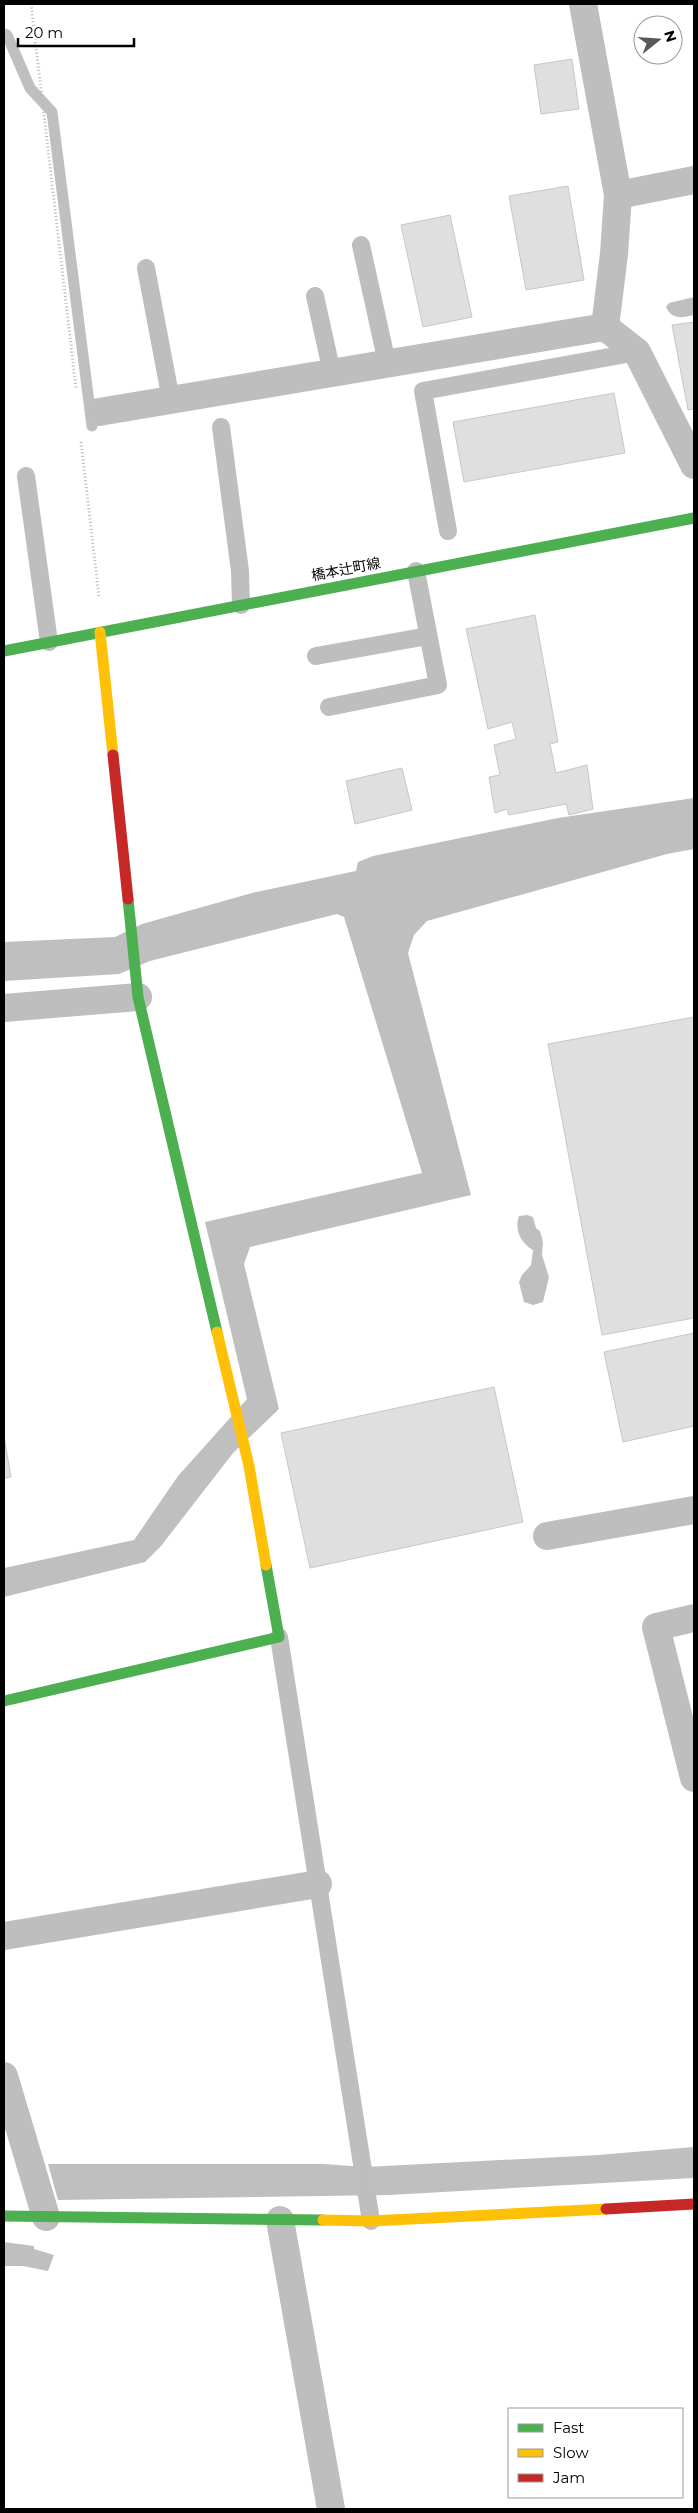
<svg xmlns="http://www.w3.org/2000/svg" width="698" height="2513" viewBox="0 0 698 2513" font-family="Montserrat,'Noto Sans JP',sans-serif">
	<rect width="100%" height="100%" fill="#fff"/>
	<path fill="#bfbfbf" d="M694,297V315C682,318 672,320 666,307L669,303Z
		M694,798V849L667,854L427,921L414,935L408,953L471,1195L250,1247L244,1264L279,1409L233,1453L161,1546L145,1562L4,1597V1568L134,1540L178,1476L247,1399L205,1222L422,1173L344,917L337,914L150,961L119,974L4,981V942L115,937L142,924L252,893L356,871L358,862L373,856L558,818Z
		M527,1215L533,1217L536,1228L540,1231L543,1242L542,1255L549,1277L543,1302L533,1305L524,1302L519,1282L522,1275L531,1265L533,1250C521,1243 514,1230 519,1216Z
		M694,2147V2178L389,2195L58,2200L48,2164H324L365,2167L598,2155Z
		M4,2242L34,2246V2249L54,2255L48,2271L23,2266H4Z"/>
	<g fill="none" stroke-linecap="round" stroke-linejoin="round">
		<path stroke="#bfbfbf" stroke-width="11" d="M4,34L7,35L30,88L52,112L92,426"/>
	</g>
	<path fill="#dfdfdf" stroke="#c7c7c7" d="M572,59L579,109L541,114L534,65Z
		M568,186L584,280L526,290L509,196Z
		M450,215L472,317L423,327L401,225Z
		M694,322V409L688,410L672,325Z
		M614,393L625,453L464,482L453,422Z
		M535,615L558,742L550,744L556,773L587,765L593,809L569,815L566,804L509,815L507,809L495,813L489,777L500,775L494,745L516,739L512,722L488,729L466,629Z
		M402,768L412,810L355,824L346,781Z
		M694,1017V1318L602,1335L548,1044Z
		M694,1333V1426L623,1442L604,1352Z
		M494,1387L523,1522L310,1568L281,1433Z
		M4,1436L11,1477L4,1478Z"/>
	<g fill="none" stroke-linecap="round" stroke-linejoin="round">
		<path stroke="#b9b9b9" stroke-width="3" stroke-dasharray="1 2.5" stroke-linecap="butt" d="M31,4L76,388
			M81,442L99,597"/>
		<path stroke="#bebebe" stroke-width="18" d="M361,245L387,363
			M146,268L171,400
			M315,296L332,373
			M221,427L240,571L241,605
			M26,476L49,642
			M448,531L423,391L637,352
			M316,656L428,636
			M329,707L438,685L416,571
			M279,1637L371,2221"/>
		<path stroke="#bebebe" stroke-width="28" d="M583,4L618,195L614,254L605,327
			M618,195L694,180
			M99,412L605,327L637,352L694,465
			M4,1008L138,997
			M547,1536L694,1510
			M694,1618L656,1627L694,1778
			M4,1936L318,1884
			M4,2076L46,2217
			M280,2220L331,2509"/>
		<path stroke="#4caf50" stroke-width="11" d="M4,651L694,518
			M128,899L138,997L217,1332
			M4,1701L279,1637L266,1565
			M4,2216L323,2220"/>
		<path stroke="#ffc107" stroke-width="11" d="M100,632L113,755
			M217,1332L249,1466L266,1565
			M323,2220L371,2221L606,2209"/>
		<path stroke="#c62828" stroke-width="11" d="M113,755L128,899
			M606,2209L694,2204"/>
	</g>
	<g text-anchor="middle" stroke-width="4.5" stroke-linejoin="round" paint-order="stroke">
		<g font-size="14" fill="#000" stroke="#fff">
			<text transform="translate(346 569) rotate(-11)" y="5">橋本辻町線</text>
		</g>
	</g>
	<rect width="698" height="2513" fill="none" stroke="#000000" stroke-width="10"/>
	<rect x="508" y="2408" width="175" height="90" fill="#ffffff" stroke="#999999"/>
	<rect x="518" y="2424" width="25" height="8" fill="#4caf50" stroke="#999999"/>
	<text x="553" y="2433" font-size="15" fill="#000000">Fast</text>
	<rect x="518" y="2449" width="25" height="8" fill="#ffc107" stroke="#999999"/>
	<text x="553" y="2458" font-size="15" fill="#000000">Slow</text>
	<rect x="518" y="2474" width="25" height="8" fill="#c62828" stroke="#999999"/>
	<text x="553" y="2483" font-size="15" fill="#000000">Jam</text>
	<g transform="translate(658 40) rotate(73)"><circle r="24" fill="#ffffff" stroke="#999999"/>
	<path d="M0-4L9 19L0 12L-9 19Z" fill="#595959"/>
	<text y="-8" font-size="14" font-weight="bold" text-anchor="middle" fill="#000000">N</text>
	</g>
	<path d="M18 38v8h116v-8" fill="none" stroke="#000000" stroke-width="2.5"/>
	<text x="25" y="38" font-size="15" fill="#000000" stroke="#ffffff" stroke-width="4" paint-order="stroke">20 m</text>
</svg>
